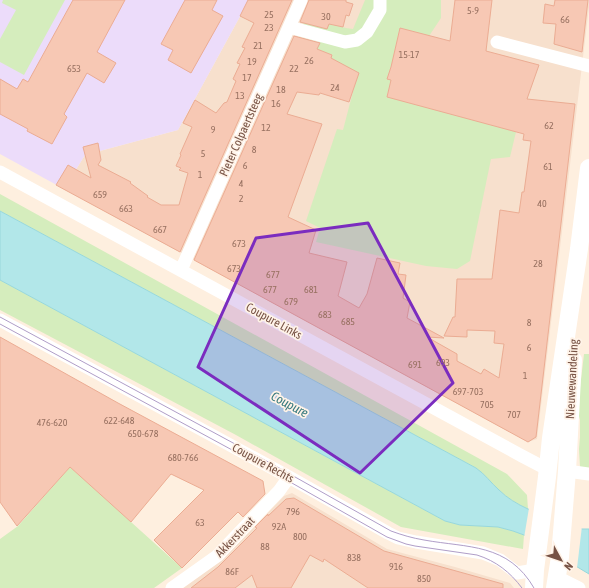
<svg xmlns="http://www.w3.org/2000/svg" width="589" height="588" viewBox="0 0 589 588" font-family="'Asap Condensed',sans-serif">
	<rect width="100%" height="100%" fill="#feefdf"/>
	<path fill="#f7e0cd" d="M249,0H589V7L537,439L528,442L64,189L85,155L178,130Z
		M292,493L387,549L455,567L510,583L514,588H181L223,559L284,496Z"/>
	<path fill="#ecdcfa" d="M0,0H249L178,130L85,155L64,189L0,154Z"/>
	<path fill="#d5edbd" d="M3,0H65L24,75L0,62V39L16,10L2,3Z
		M365,0H441V18L429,36L400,28L390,71L387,79L391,80L387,96L516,132L510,157L491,159L470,261L457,269L426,266L316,242L320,228L306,221L337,129L343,130L355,84L341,80L331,58L332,55L317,49L320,42L298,36L306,18L346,28L353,29Z
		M0,194L507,474L527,495L528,509C517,504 507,498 499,490C491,483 485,474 476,468L0,211Z
		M0,280L445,521L460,525L498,527L513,531L524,535L523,549L401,527L236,435L0,310Z
		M584,354H589V469L580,467L579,449L580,437V420L579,416L580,388Z
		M70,467L182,568L154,588H0V539L18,526Z"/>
	<path fill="#b2e7e9" stroke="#97d8dc" d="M0,211L476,468C485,474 491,483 499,490C507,498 517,504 528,509L582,529H589V574L524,535L513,531L498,527L460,525L445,521L0,280Z"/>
	<path fill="#feefdf" d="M529,508L582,526L577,568L570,565L524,538Z"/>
	<path fill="#f7c8b4" stroke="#ebac93" d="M73,0H125L97,52L116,63L104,83L87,73L64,114L67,117L52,144L27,131L28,129L0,114V79L17,89L23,79L28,82Z
		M185,0H217L212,10L223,16L191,73L168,60L173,50L161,44Z
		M248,0H292L180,252L56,185L68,165L91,178L83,147L98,143L101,160L98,165L131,182L130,183L148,196L147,197L161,205H179L188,173L179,170L181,168L176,166L181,155L180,154L192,127L183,123L195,100L216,113L224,103L227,102L236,81L233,79L240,64L237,63L245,48L242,47L254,23L240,16Z
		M309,0H346V2L353,4L349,16L346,15L343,27L329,24L327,29L300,22Z
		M455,0H492L486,51L539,65L527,99L575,104L536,437L528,442L194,260L294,36L320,43L317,49L332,55L331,58L359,73L349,102L320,93L319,95L297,92L287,114L322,124L288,217L316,230L309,253L347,262L338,296L359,308L367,294L377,258L400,263L398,274L406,275L403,298L410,302L407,318L444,338L427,337L457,354V361L481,374L484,369L499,378L504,344L494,343L495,331L467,330V337L444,336L453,317H455L457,279H492L500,210L519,213L522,192H524L531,141L523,140L524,134L387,97L391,80L387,79L391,67L400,28L450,41Z
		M555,0H588L582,52L554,44L556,24L543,23L545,4L554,6Z
		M0,337L118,403L263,481L265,494L243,517L238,512L182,568L154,540L204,490L171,474L131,522L70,467L17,526L0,502Z
		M294,498L384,551L503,584V588H368L324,559L323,562L310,555L291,588H257L252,575L235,588H191L218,567L257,528L255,527L268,514V516L286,499Z"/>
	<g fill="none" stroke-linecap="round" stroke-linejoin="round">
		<path stroke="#fff" stroke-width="13" d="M289,27L345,42L357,40L367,32L380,10V0
			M497,42L589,66
			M0,172L522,456L543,467L548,468
			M181,270L301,0
			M0,320L289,477L388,533L398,538L416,542L483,553L500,560L517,573L535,570
			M567,471L589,474
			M557,577L579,588
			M172,588L217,556L279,491L289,477"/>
		<path stroke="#fff" stroke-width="18" d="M534,588L535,570L547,477L551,438L579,249L589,168
			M555,588L560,557L567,471L573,360"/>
		<path stroke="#b09ec8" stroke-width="1" d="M0,317L272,464L391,531C402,535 412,538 424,540C468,548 508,543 534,588
			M0,324L269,470L387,537L406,544L415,546L477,555C496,561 510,572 522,588"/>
	</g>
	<path fill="#7b2cbf" fill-opacity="0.2" stroke="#7b2cbf" stroke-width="3" stroke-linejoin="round" d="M368,223L453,383L360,473L198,367L256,238Z"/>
	<g text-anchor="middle" stroke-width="3.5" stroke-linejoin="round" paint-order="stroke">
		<g font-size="10" fill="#977060">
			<text x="473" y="14">5-9</text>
			<text x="269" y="18">25</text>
			<text x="326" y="20">30</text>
			<text x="565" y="23">66</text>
			<text x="269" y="31">23</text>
			<text x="258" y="49">21</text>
			<text x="409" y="58">15-17</text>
			<text x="309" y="64">26</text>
			<text x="252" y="65">19</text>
			<text x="74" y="72">653</text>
			<text x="294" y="72">22</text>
			<text x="247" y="81">17</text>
			<text x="335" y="91">24</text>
			<text x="281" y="93">18</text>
			<text x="240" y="99">13</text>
			<text x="276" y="107">16</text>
			<text x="549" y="129">62</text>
			<text x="266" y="131">12</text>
			<text x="213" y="133">9</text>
			<text x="254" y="153">8</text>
			<text x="203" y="157">5</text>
			<text x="245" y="169">6</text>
			<text x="548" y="170">61</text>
			<text x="200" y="178">1</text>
			<text x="241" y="187">4</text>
			<text x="100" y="198">659</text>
			<text x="241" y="202">2</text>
			<text x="542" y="207">40</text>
			<text x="126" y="212">663</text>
			<text x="160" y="233">667</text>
			<text x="239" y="247">673</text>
			<text x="538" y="267">28</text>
			<text x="234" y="272">673</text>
			<text x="273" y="278">677</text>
			<text x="270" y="293">677</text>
			<text x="311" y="293">681</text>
			<text x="291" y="305">679</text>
			<text x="325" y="318">683</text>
			<text x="348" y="325">685</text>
			<text x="529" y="326">8</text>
			<text x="529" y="351">6</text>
			<text x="443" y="366">693</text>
			<text x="415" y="368">691</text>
			<text x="525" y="379">1</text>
			<text x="468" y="395">697-703</text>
			<text x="487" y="408">705</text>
			<text x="514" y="418">707</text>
			<text x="119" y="424">622-648</text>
			<text x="52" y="426">476-620</text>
			<text x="143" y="437">650-678</text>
			<text x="183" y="461">680-766</text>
			<text x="293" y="515">796</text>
			<text x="200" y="526">63</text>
			<text x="279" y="530">92A</text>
			<text x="300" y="540">800</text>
			<text x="265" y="550">88</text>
			<text x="354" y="561">838</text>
			<text x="396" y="570">916</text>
			<text x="232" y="575">86F</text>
			<text x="424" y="582">850</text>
		</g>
		<g font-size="12" fill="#775244" stroke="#fff3e8">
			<text transform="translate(241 135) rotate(-66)" y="4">Pieter Colpaertsteeg</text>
			<text transform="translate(274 321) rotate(29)" y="4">Coupure Links</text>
			<text transform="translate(572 379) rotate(-87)" y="4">Nieuwewandeling</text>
			<text transform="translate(263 463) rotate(29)" y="4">Coupure Rechts</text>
			<text transform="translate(235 537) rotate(-46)" y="4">Akkerstraat</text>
		</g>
		<g font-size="13" font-style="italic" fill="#377a7e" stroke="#fff3e8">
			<text transform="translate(290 404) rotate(28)" y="5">Coupure</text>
		</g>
	</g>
	<g transform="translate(561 560) rotate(130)" stroke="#fff3e8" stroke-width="3" paint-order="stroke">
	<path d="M0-3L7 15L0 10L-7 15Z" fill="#775244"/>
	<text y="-6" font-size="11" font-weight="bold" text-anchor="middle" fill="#775244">N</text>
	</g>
</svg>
